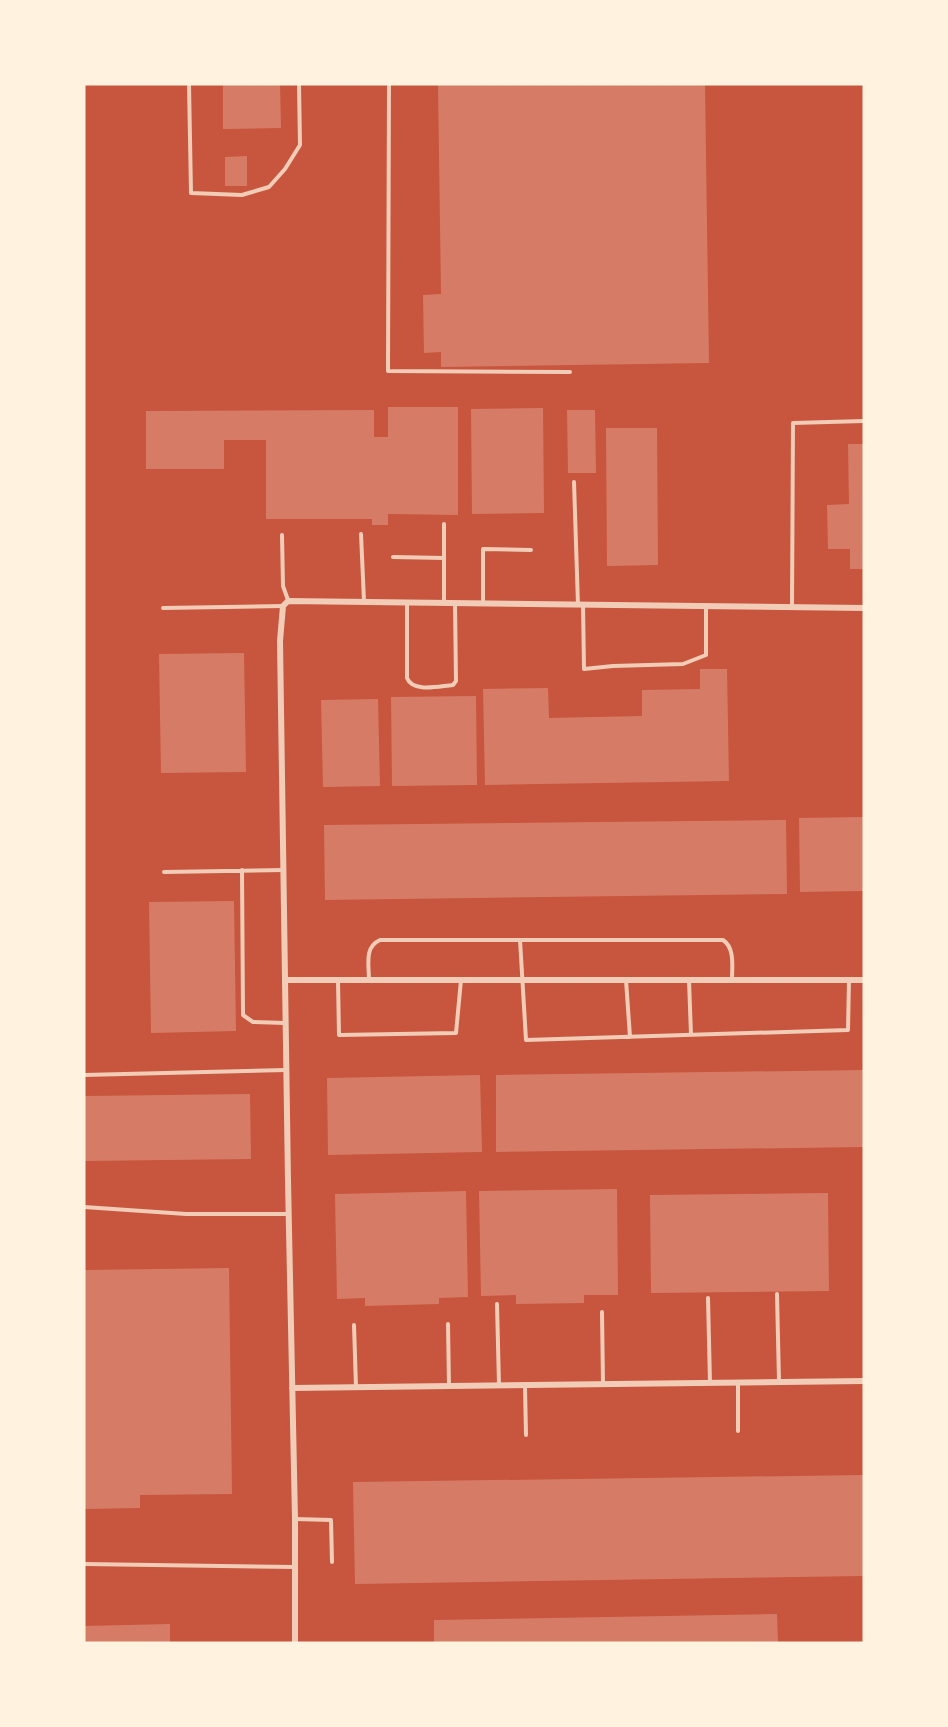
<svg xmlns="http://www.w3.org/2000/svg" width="948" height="1727" viewBox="0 0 948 1727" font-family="'Roboto Serif',serif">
	<rect width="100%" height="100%" fill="#c8553d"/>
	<path fill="#d67c66" d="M223,84H280L281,128L223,129Z
		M438,84H705L709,363L441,367V352L424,353L423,295L441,294Z
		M247,156V186H225V157Z
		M388,407H458V515L388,514V525H372V519H266V440H224V469H146V411L374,410V437H388Z
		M543,408L544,513L472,514L471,409Z
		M567,410H595L596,473H568Z
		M606,428H657L658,565L607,566Z
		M848,444H864V569H850V549H828L827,505L849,504Z
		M244,653L246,772L161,773L159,654Z
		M700,669H727L729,781L485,785L483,689L548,688L549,718L642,716V690L700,689Z
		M476,696L477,785L392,786L391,697Z
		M378,699L380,786L323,787L321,700Z
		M864,817V891L800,892L799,818Z
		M786,820L787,894L325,900L324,825Z
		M234,901L236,1031L151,1033L149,902Z
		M864,1070V1147L496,1152V1075Z
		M480,1075L482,1152L328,1155L327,1078Z
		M250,1094L251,1159L84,1161V1096Z
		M617,1189L618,1295H584V1303L516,1304V1295L481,1296L479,1191Z
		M466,1191L468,1297L439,1298V1304L365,1306V1298L337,1299L335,1194Z
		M828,1193L829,1291L651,1293L650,1195Z
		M229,1268L232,1494L140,1495V1508L84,1509V1270Z
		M864,1475V1576L355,1584L353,1482Z
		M777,1614L778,1643H434V1620Z
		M170,1624V1643H84V1626Z"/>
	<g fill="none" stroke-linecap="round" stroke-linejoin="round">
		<path stroke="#f1ccb7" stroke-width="4" d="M189,84L191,193L242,195L269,187L285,169L300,145L299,84
			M389,84L388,371L570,372
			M574,482L578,605
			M444,524V602
			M361,534L364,601
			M282,535L283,586L288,600
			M393,557L444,558
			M407,603V678C413,693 439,686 453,685L456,681L455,603
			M483,603V549L531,550
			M583,604L584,669L613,666L683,664L706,655V607
			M792,607L793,423L864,421
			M163,608L283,606
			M242,870L243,1015L253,1022L285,1023
			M164,872L284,870
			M520,940L526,1040L848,1030L849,980
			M338,980L339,1035L456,1033L461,980
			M369,980C369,965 364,947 380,940H723C735,948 732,966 732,980
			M626,980L630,1037
			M689,980L691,1035
			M84,1075L286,1070
			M84,1207L186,1214H288
			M777,1294L779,1381
			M708,1298L710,1383
			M497,1304L499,1385
			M602,1312L603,1384
			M448,1324L449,1386
			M354,1325L356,1387
			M738,1382V1431
			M525,1386L526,1435
			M295,1519L331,1520L332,1562
			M84,1564L295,1567"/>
		<path stroke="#f1ccb7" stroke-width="6" d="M286,980H864
			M292,1388L864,1381
			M295,1643V1519L288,1181L280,641L283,606L288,601L864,608"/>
	</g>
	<rect width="948" height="1727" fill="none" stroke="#fff3e0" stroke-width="171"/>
</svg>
